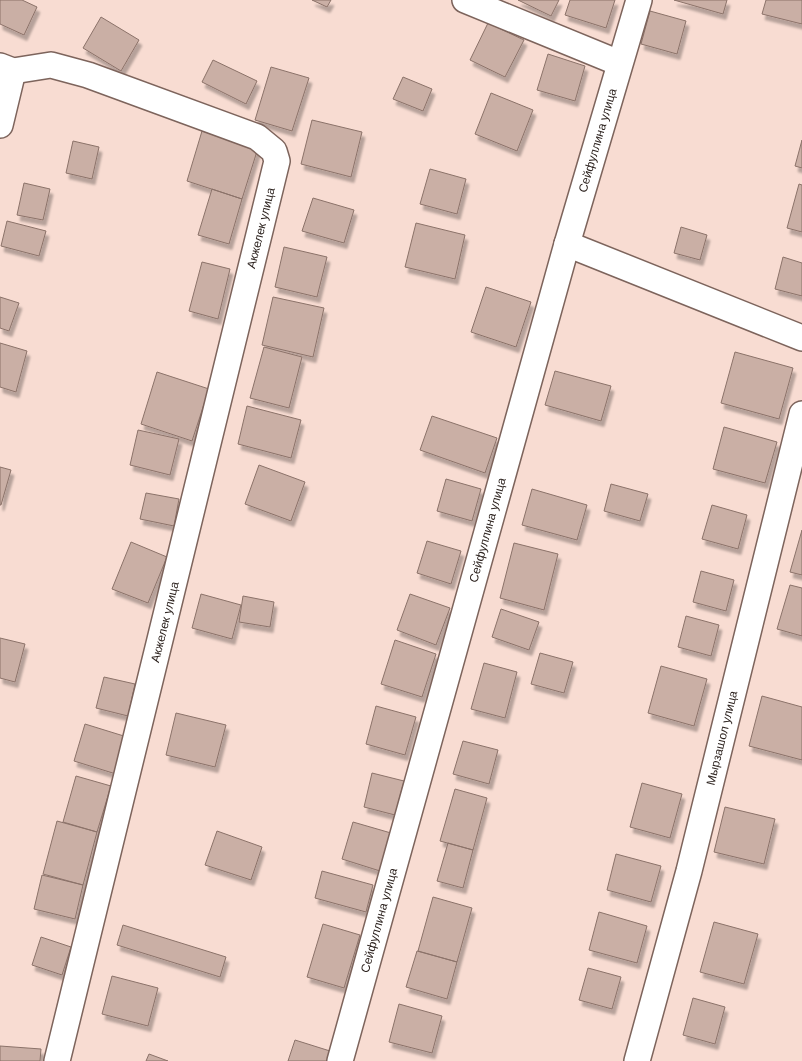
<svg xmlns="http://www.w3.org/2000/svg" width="802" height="1061" viewBox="0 0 802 1061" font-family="Helvetica,sans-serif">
	<defs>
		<filter id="shadow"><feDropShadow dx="3" dy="5.5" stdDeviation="1" flood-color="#0004"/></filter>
	</defs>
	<rect width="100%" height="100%" fill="#f8dcd2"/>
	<path fill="#caafa5" stroke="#8b7269" filter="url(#shadow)" d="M0,0H22L37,7L24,35L0,24Z
		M312,0H331L327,7Z
		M518,0H559L551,16Z
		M570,0H615L606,28L565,15Z
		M674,0H727L723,14Z
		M766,0H802V24L762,14Z
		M650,11L686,21L677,54L641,44Z
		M101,17L139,40L121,71L83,48Z
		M488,23L524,40L505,77L470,60Z
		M548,54L585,66L575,101L537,90Z
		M213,60L257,81L246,104L202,82Z
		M271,67L309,78L292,131L255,120Z
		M403,77L432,89L423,111L393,99Z
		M491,93L533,110L517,151L475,134Z
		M312,120L362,132L351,177L301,164Z
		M202,131L258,148L242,199L187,181Z
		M802,140V168L795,166Z
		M73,141L99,147L92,179L66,173Z
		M430,169L466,179L457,214L420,204Z
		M24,183L50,189L43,220L17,215Z
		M799,184L802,185V232L787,228Z
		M212,189L242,199L229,244L198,235Z
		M313,198L354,210L344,243L302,231Z
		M7,221L46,231L39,256L1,246Z
		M416,223L465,235L455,279L405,267Z
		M681,227L707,235L700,260L674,253Z
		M284,247L327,257L317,297L275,287Z
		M783,257L802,263V296L775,289Z
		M202,262L230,269L218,319L189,311Z
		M486,287L531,302L516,347L471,332Z
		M0,297L19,303L9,331L0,328Z
		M273,297L324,308L313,357L262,345Z
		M0,343L27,351L16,392L0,387Z
		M264,347L302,357L289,408L250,398Z
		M735,352L793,368L779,419L721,403Z
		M555,371L611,386L601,421L545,405Z
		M157,372L209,389L192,441L141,424Z
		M247,406L301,420L291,458L238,444Z
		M432,416L497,438L485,473L420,450Z
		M724,427L777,442L765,483L713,469Z
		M138,430L179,439L170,475L130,465Z
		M259,465L305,482L291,521L245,504Z
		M0,467L11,470L1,505H0Z
		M446,479L481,489L472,521L437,511Z
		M611,484L648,494L640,521L604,511Z
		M532,489L587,505L577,540L522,525Z
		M146,493L179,499L174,526L140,519Z
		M712,505L747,515L738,549L702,539Z
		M802,530V575L790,572Z
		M427,541L461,551L451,584L417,573Z
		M131,542L167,557L148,603L112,589Z
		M514,543L558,554L544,610L500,598Z
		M701,571L734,580L726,611L693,602Z
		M790,585L802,588V636L777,629Z
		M201,594L241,605L232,639L192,628Z
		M410,594L450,608L436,645L397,630Z
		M243,596L274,602L270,627L239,622Z
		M501,609L539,622L529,650L492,637Z
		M686,616L719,625L711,656L678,647Z
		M0,638L25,644L15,682L0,678Z
		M395,640L436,654L422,697L381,684Z
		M540,653L573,662L564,693L531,684Z
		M484,663L517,672L505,718L471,709Z
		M661,666L707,679L694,726L648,713Z
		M104,677L135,684L128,716L96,708Z
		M762,696L802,707V760L749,746Z
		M376,706L416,717L405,755L366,744Z
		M176,713L226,725L215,767L166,755Z
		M85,724L127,737L116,774L74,761Z
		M463,741L498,750L489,784L453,774Z
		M372,773L404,781L395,815L364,807Z
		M76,776L111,786L97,832L63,822Z
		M642,783L682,794L670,838L630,827Z
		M455,789L487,798L473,850L440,841Z
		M725,807L775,819L764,864L714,852Z
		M57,821L97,832L83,885L43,874Z
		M353,822L391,833L380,871L342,859Z
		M217,831L262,847L251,880L205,865Z
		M448,843L473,850L463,888L437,881Z
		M616,854L661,866L651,902L607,890Z
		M322,871L373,885L366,912L315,898Z
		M42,875L83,885L75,919L34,909Z
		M433,897L472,908L457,962L418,951Z
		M599,912L647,926L637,963L589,950Z
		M714,922L758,934L744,984L700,972Z
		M323,924L360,935L344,988L307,977Z
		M123,925L226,957L220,977L117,945Z
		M41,937L71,947L62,975L32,965Z
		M417,951L457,962L447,999L406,987Z
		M588,968L621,977L612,1009L579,1000Z
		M112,976L158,988L148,1026L102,1014Z
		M693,998L725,1007L715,1044L683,1035Z
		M399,1004L442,1016L432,1053L389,1042Z
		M295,1040L330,1051L327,1061H288Z
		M0,1046L41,1049L40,1061H0Z
		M149,1054L168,1061H146Z"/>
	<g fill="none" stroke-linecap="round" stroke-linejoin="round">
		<defs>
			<g id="minor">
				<path d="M465,0L619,63"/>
				<path d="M0,66L13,71L51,65L88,75L257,137L274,151L277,161L57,1061"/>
				<path d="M0,125L13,71"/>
				<path d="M567,244L802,338"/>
				<path id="s1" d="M340,1061L567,244L639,0"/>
				<path id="s2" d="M637,1061L689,871L802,414"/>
			</g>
		</defs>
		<use href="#minor" stroke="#7d645c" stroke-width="28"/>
		<use href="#minor" stroke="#fff" stroke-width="25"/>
	</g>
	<g text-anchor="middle" stroke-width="4" stroke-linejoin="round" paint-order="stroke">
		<g font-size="12" fill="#2e2420" stroke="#fff">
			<text dy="4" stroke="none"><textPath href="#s1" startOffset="956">Сейфуллина улица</textPath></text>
			<text transform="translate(261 228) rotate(-76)" y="4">Акжелек улица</text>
			<text dy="4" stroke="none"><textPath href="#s1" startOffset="551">Сейфуллина улица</textPath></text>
			<text transform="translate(165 622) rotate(-76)" y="4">Акжелек улица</text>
			<text dy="4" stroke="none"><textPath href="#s2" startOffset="334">Мырзашол улица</textPath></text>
			<text dy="4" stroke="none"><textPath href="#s1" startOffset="146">Сейфуллина улица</textPath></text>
		</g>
	</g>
</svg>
